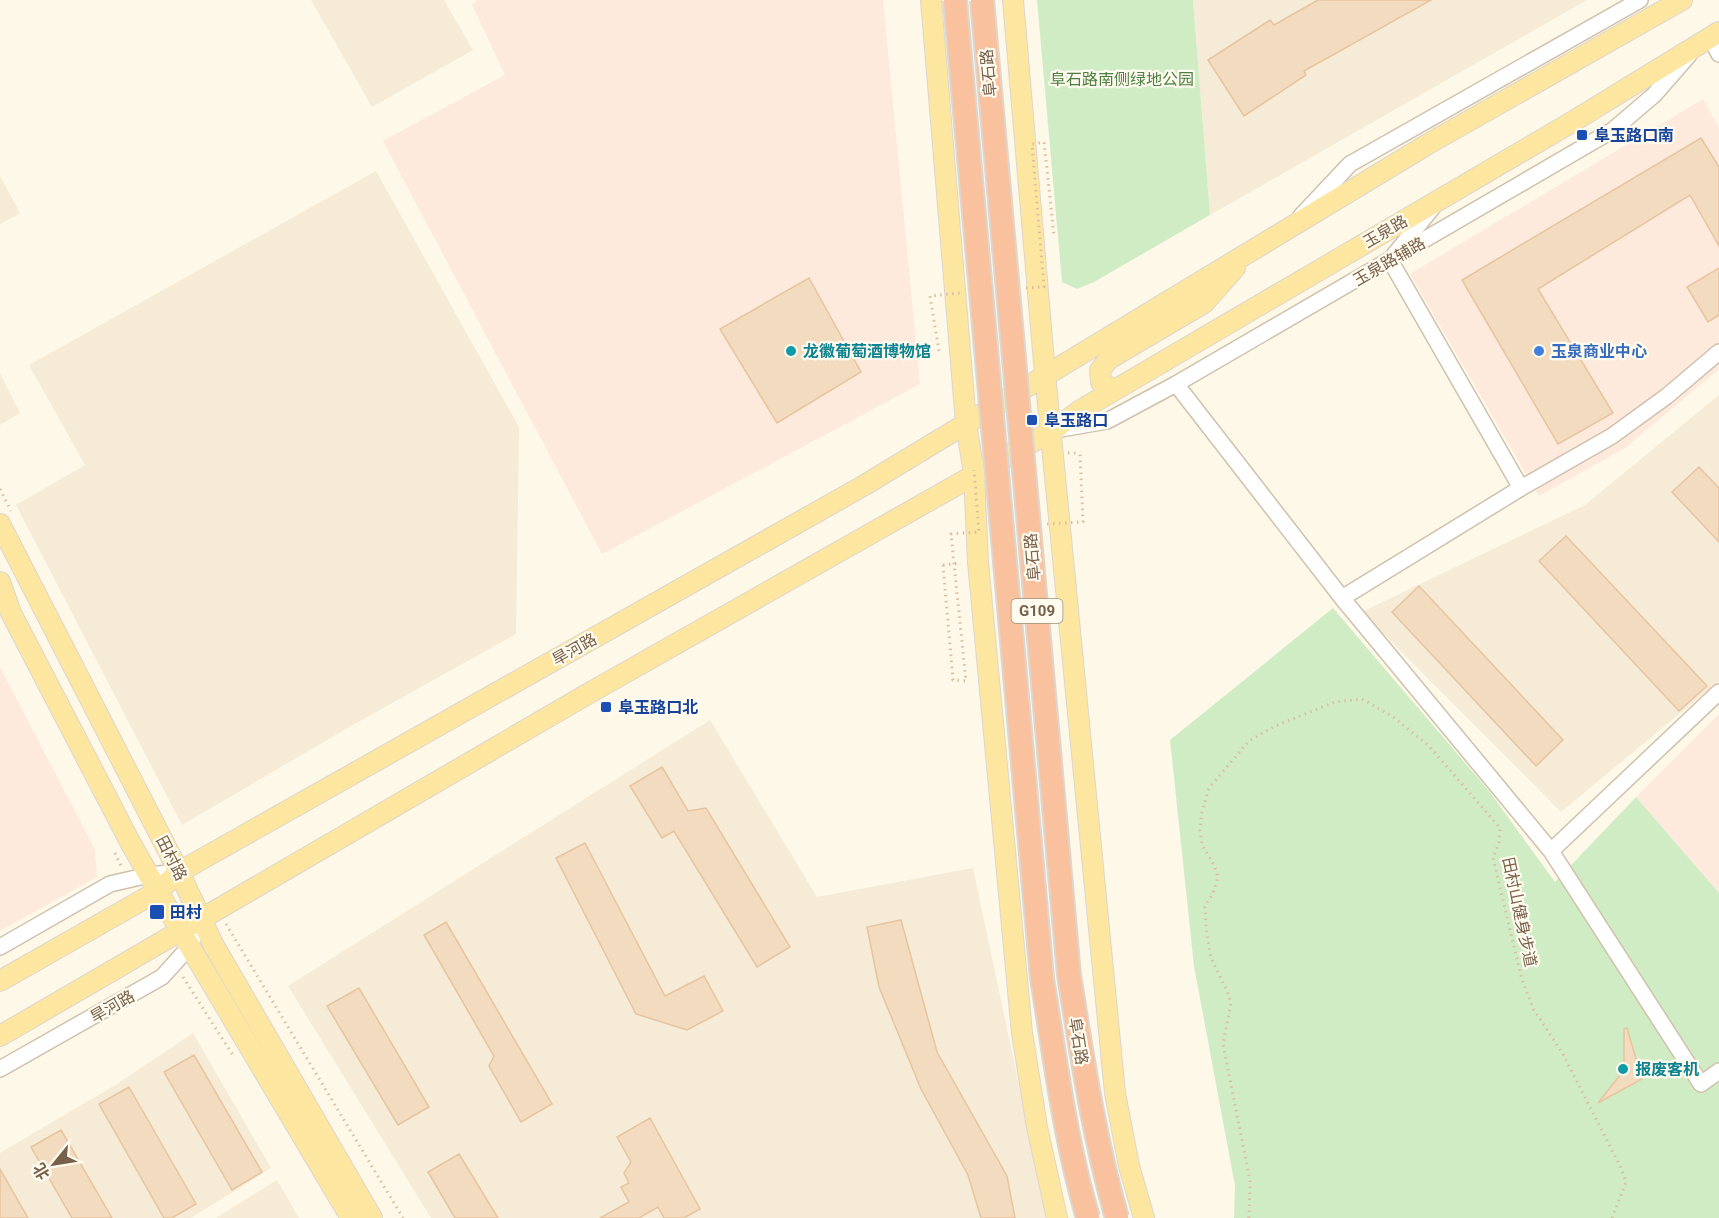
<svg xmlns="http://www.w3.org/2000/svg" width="1719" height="1218" viewBox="0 0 1719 1218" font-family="Roboto,'Noto Sans SC',sans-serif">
	<rect width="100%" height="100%" fill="#fdf8e8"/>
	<path fill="#f5ebd6" d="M311,0H444L473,50L372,107Z
		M1193,0H1587L1210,215Z
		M376,171L519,427L516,634L351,726L182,825L16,505L85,465L29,365Z
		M0,176L20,213L0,224Z
		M0,373L20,413L0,425Z
		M1719,395V681L1561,812L1362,612L1585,505Z
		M710,720L817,897L973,868L1047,1218H431L288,986Z
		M193,1033L271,1168L191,1218H0V1153L117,1084Z
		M277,1180L299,1218H216Z"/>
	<path fill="#fdeadc" d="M478,0H883L920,384L602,554L383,141L505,75L472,4Z
		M1703,99L1719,128V369L1625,448L1539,496L1410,274Z
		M0,667L95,850L97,877L0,931Z
		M1719,714V893L1636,797Z"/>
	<path fill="#d0ecc5" d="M1037,0H1193L1210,215L1094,282L1077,289L1062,282Z
		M1333,608L1489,791L1555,882L1636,797L1719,893V1218H1234L1235,1186L1194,966L1170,740Z"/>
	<path fill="#f3dbbf" stroke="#e7c49e" stroke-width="1.5" d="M1318,0H1431L1304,71L1306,75L1244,116L1208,60L1270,20L1274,25Z
		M1701,138L1719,167V246L1690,195L1538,289L1613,413L1558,444L1462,280Z
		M1719,268V315L1708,322L1687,287Z
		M809,278L861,372L777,423L720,329Z
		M1699,467L1719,488V542L1672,492Z
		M1566,536L1707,686L1679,711L1539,561Z
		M1419,586L1563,740L1536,766L1392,612Z
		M662,767L688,811L706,808L790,947L757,967L674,831L662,838L630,786Z
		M585,843L665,996L704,976L723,1011L687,1030L636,1014L556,858Z
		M901,920L937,1052L1007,1176L1015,1218H981L968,1175L921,1089L879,987L867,927Z
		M446,922L552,1104L521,1122L489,1066L494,1056L424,935Z
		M359,988L429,1107L398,1125L327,1006Z
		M1627,1028L1642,1079L1598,1103L1624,1070V1029Z
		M194,1055L262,1172L232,1190L164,1072Z
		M129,1087L196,1204L172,1218H164L99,1104Z
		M650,1118L700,1209L684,1218H664L658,1207L639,1218H600L629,1202L621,1187L629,1183L624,1173L631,1162L617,1137Z
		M61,1130L112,1218H72L31,1147Z
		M459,1154L498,1218H455L428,1172Z
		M0,1169L28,1218H0Z"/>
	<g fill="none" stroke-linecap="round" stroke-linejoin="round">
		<defs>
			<path id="minor" d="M1710,37L1719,54
				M1433,207L1390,260L1521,488
				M1301,216L1350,164L1640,0
				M1176,384L1342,598L1551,851L1701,1084L1719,1071
				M1055,430L1107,421L1176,384L1613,130L1654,95L1689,55
				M1342,598L1521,488L1612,436L1667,396L1719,352
				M1551,851L1719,692
				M0,947L110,884L149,875L179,872
				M0,1069L162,977L190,946L193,938"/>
			<path id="major" d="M931,0L966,423L974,474L978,562L1022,1033L1037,1127L1057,1218
				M1013,0L1045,374L1115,1093L1129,1166L1144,1218
				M1114,390L1101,382L1100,370L1109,359L1204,303L1235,268
				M0,524L179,872L213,944L372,1218
				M0,582L11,613L130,842L180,930L351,1218
				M0,981L158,891L179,872L863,486L1428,144L1682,0
				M0,1036L591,692L1052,431L1079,411L1572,122L1719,32"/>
		</defs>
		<use href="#minor" stroke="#d0c1ad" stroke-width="18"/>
		<use href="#major" stroke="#dcd6d0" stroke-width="22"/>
		<path stroke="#d9bea1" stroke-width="3" stroke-dasharray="1.5 4.5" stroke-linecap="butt" d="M1068,453H1080
			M0,489L11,511
			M943,565L961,563
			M115,853L121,866
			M226,924L403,1218
			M183,977L234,1057
			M1249,1218L1250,1181L1223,1044L1231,1003L1227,991L1211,958L1206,927L1205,907L1213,893L1218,877L1214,865L1202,845L1200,831L1202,811L1209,788L1249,741L1275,726L1335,702L1362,699L1392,716L1429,746L1500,828L1499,843L1493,858L1522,980L1534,1010L1563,1054L1621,1168L1626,1182L1612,1218"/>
		<use href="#minor" stroke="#fff" stroke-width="15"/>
		<use href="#major" stroke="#fde69f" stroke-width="20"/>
		<defs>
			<path id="highway-bridge" d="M955,0L1042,978C1055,1058 1065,1140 1088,1218
				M982,0L1069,975C1082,1056 1094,1138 1117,1218"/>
		</defs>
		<use href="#highway-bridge" stroke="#dcd6d0" stroke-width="26" stroke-linecap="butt"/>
		<path stroke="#d9bea1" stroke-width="3" stroke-dasharray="1.5 4.5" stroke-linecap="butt" d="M1026,288L1044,287L1032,144L1044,142L1054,235
			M939,351L930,296L960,293
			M1047,524L1083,522L1080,453
			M943,565L953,680L966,681L951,534L979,532L974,470"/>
		<use href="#highway-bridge" stroke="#f9c19d" stroke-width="22"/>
	</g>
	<g fill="#1a4fb4" stroke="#fffbef" stroke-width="2">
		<rect x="1576" y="129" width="12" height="12" rx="3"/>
		<rect x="1026" y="414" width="12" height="12" rx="3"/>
		<rect x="600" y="701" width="12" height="12" rx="3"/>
		<rect x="149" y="904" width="16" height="16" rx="3"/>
	</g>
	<g fill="#0f9aa8" stroke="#fffbef" stroke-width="2">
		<circle cx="791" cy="351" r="6"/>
		<circle cx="1623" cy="1069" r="6"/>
	</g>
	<circle fill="#3f7fe0" stroke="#fffbef" stroke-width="2" cx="1539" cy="351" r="6"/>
	<g text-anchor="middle" stroke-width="4.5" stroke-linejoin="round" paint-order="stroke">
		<rect fill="#fffbef" stroke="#a08f7c" stroke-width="1.5" x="1011.5" y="599" width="51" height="24" rx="4.5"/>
		<g font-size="15" font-weight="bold" fill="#78614b">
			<text x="1037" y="616">G109</text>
		</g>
		<g font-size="16" fill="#78614b" stroke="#fffbef">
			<text transform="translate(988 73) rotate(-95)" y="6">阜石路</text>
			<text transform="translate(1385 231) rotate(-30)" y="6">玉泉路</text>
			<text transform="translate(1389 261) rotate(-30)" y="6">玉泉路辅路</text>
			<text transform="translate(1032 557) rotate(-95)" y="6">阜石路</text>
			<text transform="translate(574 649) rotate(-29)" y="6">旱河路</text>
			<text transform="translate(172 858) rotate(63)" y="6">田村路</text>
			<text transform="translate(1520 912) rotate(78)" y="6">田村山健身步道</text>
			<text transform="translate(112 1006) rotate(-30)" y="6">旱河路</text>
			<text transform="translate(1079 1041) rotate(81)" y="6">阜石路</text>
		</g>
		<g font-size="16" fill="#4c7f42" stroke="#fffbef">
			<text x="1122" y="85">阜石路南侧绿地公园</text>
		</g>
		<g font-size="16" font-weight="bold" fill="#164399" stroke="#fffbef" text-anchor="start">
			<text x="1594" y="141">阜玉路口南</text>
			<text x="1044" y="426">阜玉路口</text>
			<text x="618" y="713">阜玉路口北</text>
			<text x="170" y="918">田村</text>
		</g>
		<g font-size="16" font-weight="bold" fill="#0d838f" stroke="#fffbef" text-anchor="start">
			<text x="803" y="357">龙徽葡萄酒博物馆</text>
			<text x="1635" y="1075">报废客机</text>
		</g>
		<g font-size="16" font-weight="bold" fill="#366cbe" stroke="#fffbef" text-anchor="start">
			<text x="1551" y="357">玉泉商业中心</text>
		</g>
	</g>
	<g transform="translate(54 1164) rotate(240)" stroke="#fffbef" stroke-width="4.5" paint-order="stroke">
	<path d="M0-4.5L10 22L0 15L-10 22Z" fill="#78614b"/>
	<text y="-9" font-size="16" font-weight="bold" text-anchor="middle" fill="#78614b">北</text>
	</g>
</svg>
